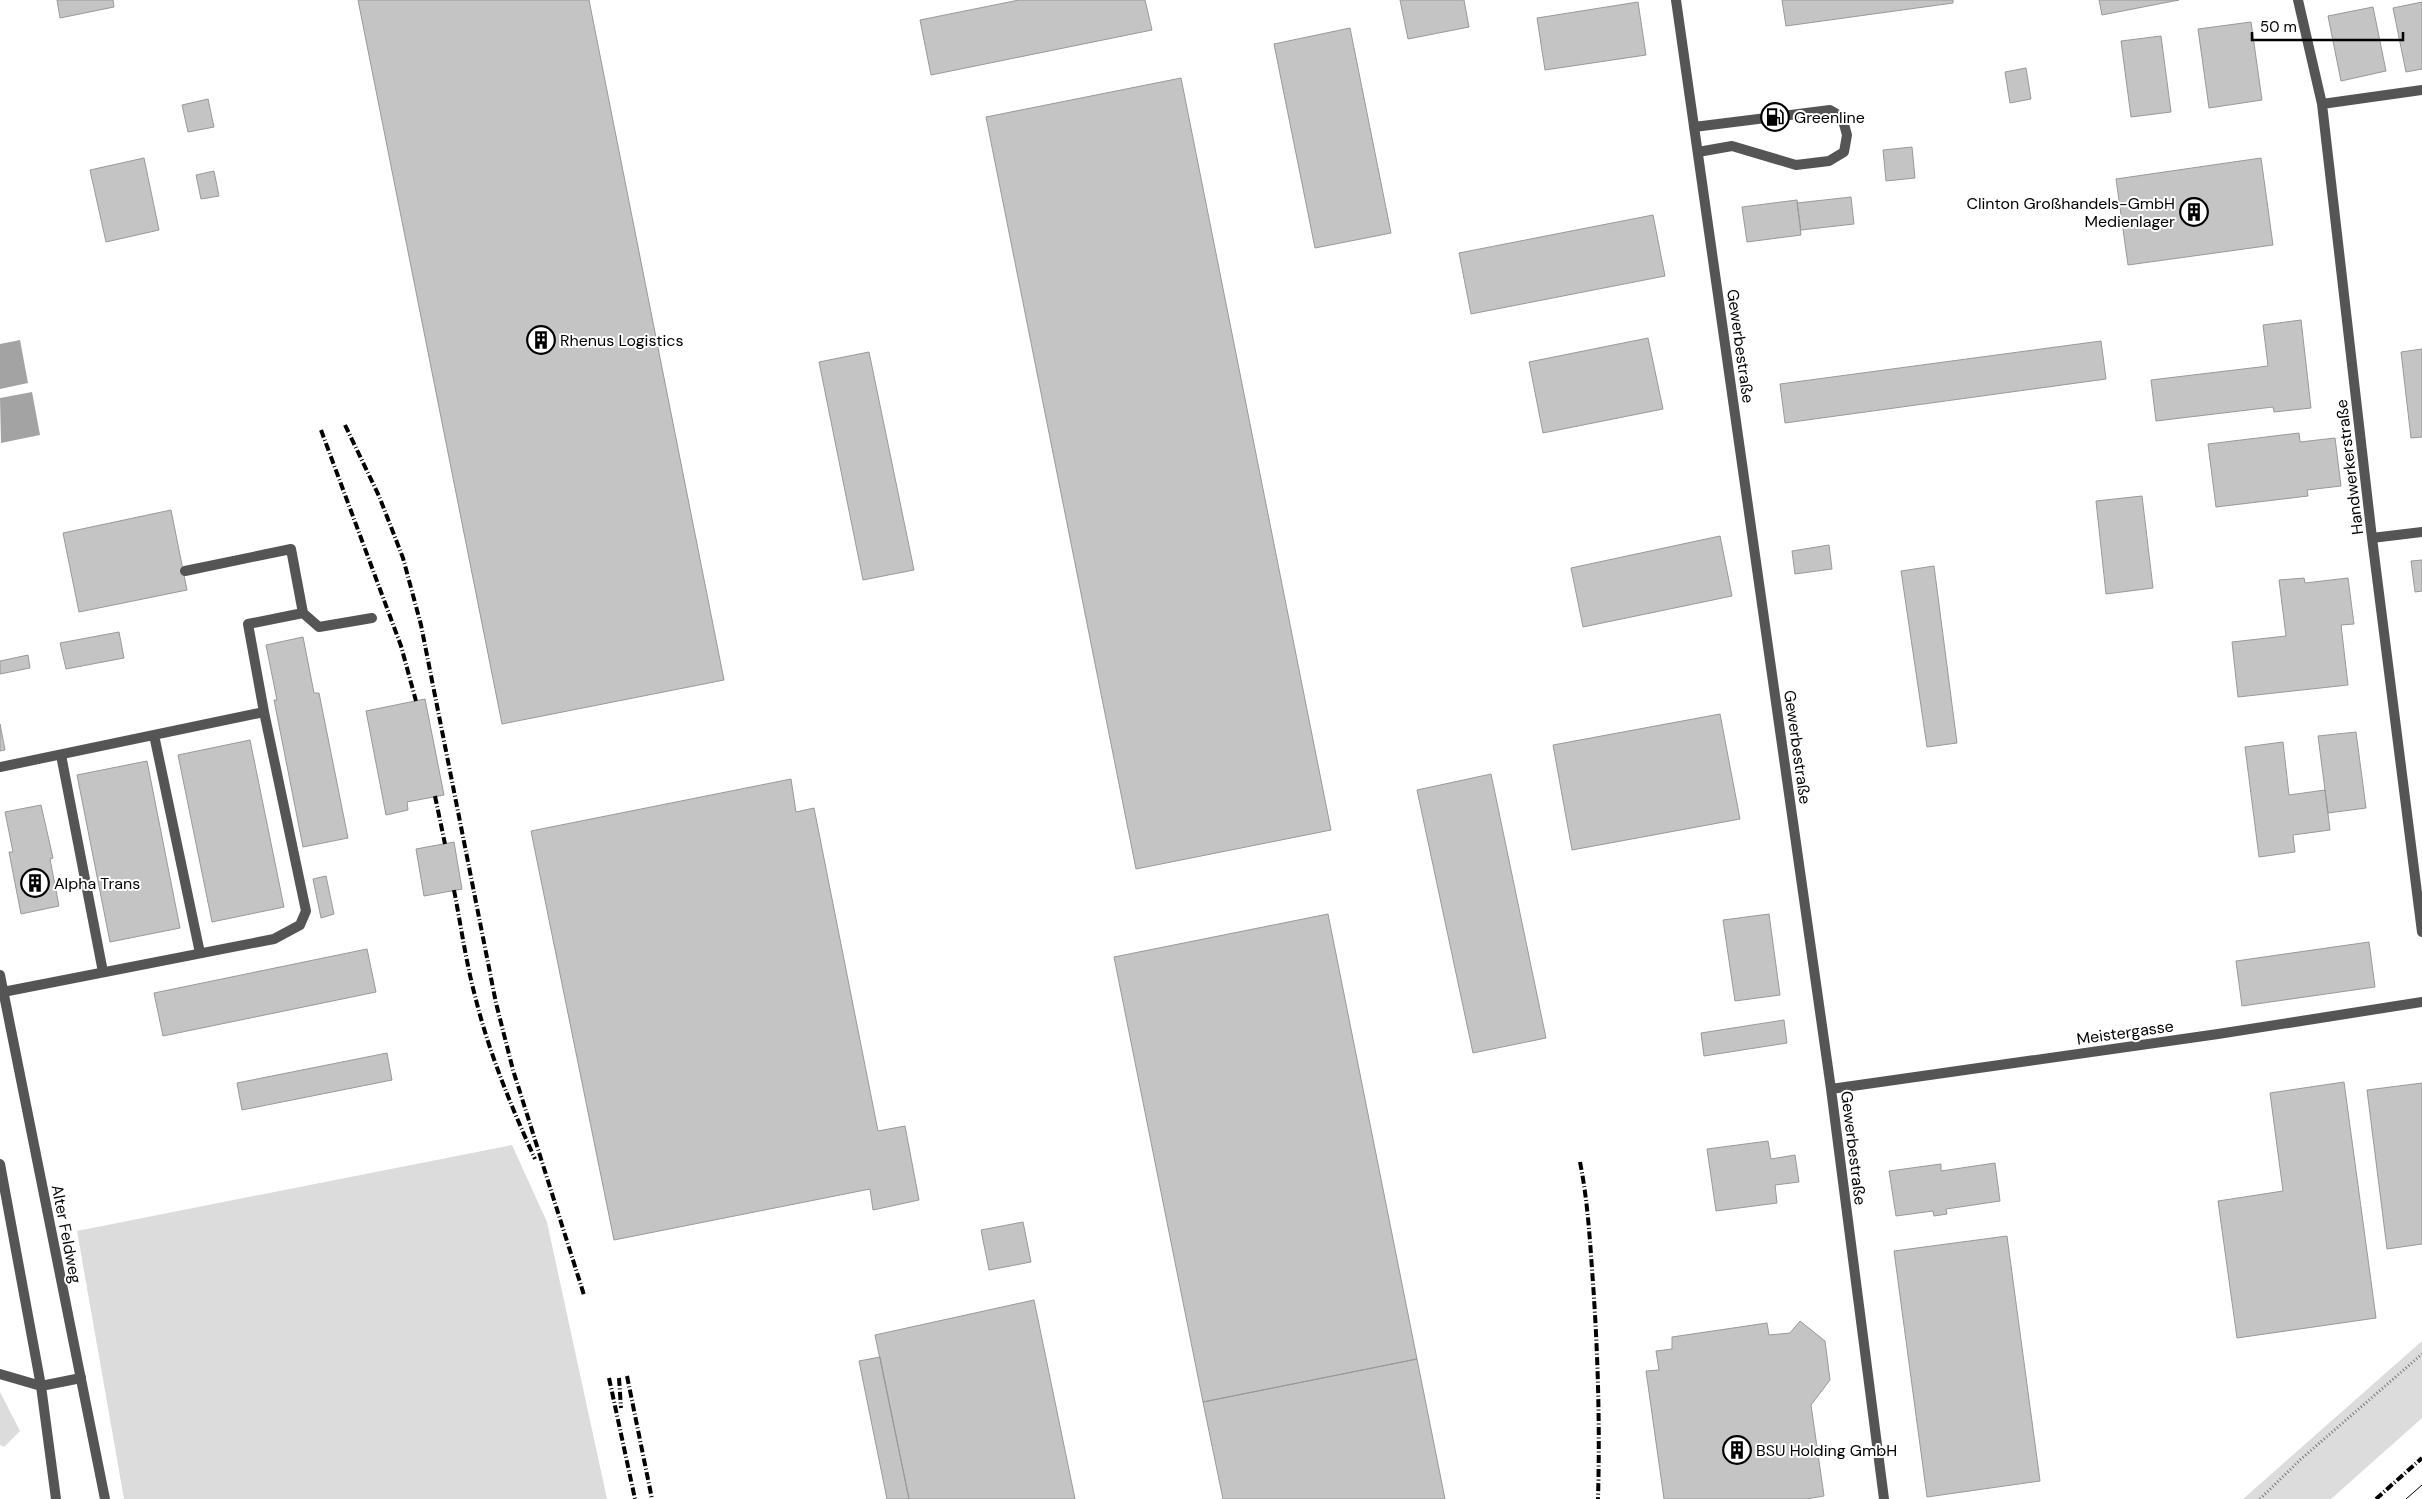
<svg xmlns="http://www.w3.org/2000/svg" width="2422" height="1499" viewBox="0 0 2422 1499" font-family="'DM Sans',sans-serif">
	<rect width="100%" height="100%" fill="#fff"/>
	<path fill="#dcdcdc" d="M512,1145L547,1222L607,1499H124L77,1231Z
		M2422,1341V1418L2331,1499H2243Z
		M0,1392L20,1431L4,1447L0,1445Z"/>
	<path fill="#a3a3a3" d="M20,340L28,383L0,389V344Z
		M32,392L40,435L1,443L0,398Z"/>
	<path fill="#c4c4c4" stroke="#999" d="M57,0H113L114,7L60,18Z
		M358,0H589L724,680L502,724Z
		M1019,0H1145L1152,30L931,75L920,20Z
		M1400,0H1464L1469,27L1408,39Z
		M1782,0H1953V3L1786,26Z
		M2099,0H2179L2102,15Z
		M1638,2L1646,55L1545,70L1537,18Z
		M2422,2V69L2406,72L2393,8Z
		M2373,7L2386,71L2341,81L2328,16Z
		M2251,22L2262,100L2209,108L2198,29Z
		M1350,28L1391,233L1315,248L1274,44Z
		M2161,36L2171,112L2131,117L2121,41Z
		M2026,68L2031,99L2010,103L2005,72Z
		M1181,78L1331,830L1136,869L986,117Z
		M208,99L214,127L188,132L182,105Z
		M1912,147L1915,178L1886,181L1883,150Z
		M144,158L159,230L106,242L90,170Z
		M2261,158L2273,245L2128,265L2116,179Z
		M214,171L219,196L201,199L196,175Z
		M1851,197L1854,224L1801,230L1797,203Z
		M1797,200L1801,235L1747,242L1742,207Z
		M1653,215L1665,276L1471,314L1459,253Z
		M2301,320L2311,408L2274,412L2273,407L2156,421L2151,380L2268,366L2263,325Z
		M1648,338L1663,409L1543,433L1529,362Z
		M2101,341L2106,379L1785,423L1780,384Z
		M2422,349V437L2411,438L2401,352Z
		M869,352L914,570L863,580L819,362Z
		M2299,433L2300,442L2335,438L2341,486L2307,490L2308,496L2216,507L2208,444Z
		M2142,496L2153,588L2106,594L2096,501Z
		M171,510L187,590L79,612L63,533Z
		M1720,536L1732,596L1583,627L1571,568Z
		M1829,545L1832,569L1795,574L1792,551Z
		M2422,560V591L2415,592L2411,561Z
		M1934,566L1957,743L1927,747L1901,571Z
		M2304,578L2305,583L2348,578L2354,624L2341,625L2348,685L2238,697L2232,642L2286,636L2279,580Z
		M119,632L124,658L66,669L60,643Z
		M303,637L314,693H319L348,838L303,847L274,700H277L266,645Z
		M28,655L30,668L0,674V661Z
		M425,699L444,795L407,802L408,810L386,815L366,711Z
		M1720,714L1740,819L1572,850L1553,745Z
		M0,724L5,750L0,751Z
		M2356,732L2366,808L2328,813L2318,736Z
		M250,740L284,907L212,922L178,755Z
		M2283,742L2289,795L2325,790L2330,830L2293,835L2295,852L2259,857L2245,747Z
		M147,761L180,928L110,942L77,775Z
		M1491,774L1546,1038L1473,1053L1417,790Z
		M791,779L796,812L814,808L878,1131L905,1126L919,1200L873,1210L870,1189L614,1240L531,831Z
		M41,805L53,858L50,859L59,906L21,914L9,852H13L5,812Z
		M454,842L462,889L424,896L416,849Z
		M326,876L334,914L321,918L313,879Z
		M1328,914L1417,1359L1203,1402L1114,957Z
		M1769,914L1780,995L1735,1001L1723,920Z
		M2369,942L2375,987L2242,1006L2236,961Z
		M367,949L376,992L163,1036L154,993Z
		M1784,1020L1787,1043L1704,1056L1701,1033Z
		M387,1053L392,1080L242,1110L237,1083Z
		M2344,1082L2376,1318L2237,1338L2218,1201L2283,1191L2270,1093Z
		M2422,1083V1244L2387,1249L2367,1090Z
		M1768,1141L1771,1159L1795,1155L1799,1182L1775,1185L1777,1203L1716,1211L1707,1149Z
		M1995,1163L2000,1201L1946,1209L1947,1214L1934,1216L1933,1211L1896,1216L1889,1171L1941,1164V1171Z
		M1023,1222L1031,1262L989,1270L981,1230Z
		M2007,1236L2040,1481L1927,1497L1894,1251Z
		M1034,1300L1075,1499H909L875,1335Z
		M1800,1321L1825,1341L1830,1380L1811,1405L1824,1496L1806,1499H1664L1646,1371L1659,1370L1656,1351L1672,1349V1337L1767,1323L1769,1335L1790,1333Z
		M880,1357L909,1499H887L859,1361Z
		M1417,1359L1445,1499H1223L1203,1402Z"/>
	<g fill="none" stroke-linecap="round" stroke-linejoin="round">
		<path stroke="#777" stroke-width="3" stroke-dasharray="1 2.5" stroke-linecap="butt" d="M2260,1499L2300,1460L2422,1354"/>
		<path stroke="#555" stroke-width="10" d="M1694,127L1830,110L1842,117L1847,135L1844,152L1829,161L1796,165L1732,146L1698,152
			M185,571L291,549L303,613
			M264,712L248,624L303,613L319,627L372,618
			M154,735L200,953
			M61,755L103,972
			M0,767L264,712L306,911L300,925L274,939L3,992
			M0,1164L41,1386L56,1499
			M0,1374L41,1386L81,1378"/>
		<path stroke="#555" stroke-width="10" d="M1676,0L1831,1089L1884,1499
			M2298,0L2322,104L2372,538L2422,932
			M2322,104L2422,90
			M2372,538L2422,532
			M0,975L105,1499
			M1831,1089L2218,1034L2422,1002"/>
		<path stroke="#000" stroke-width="1" d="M2406,1499L2422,1485"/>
		<path stroke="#000" stroke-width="4" stroke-dasharray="8 2.5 1 2.5" stroke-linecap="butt" d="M345,425L379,496L403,558L421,625L496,1003L513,1070L584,1295
			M321,430L401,646L416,701
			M435,796L445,844
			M454,890C461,926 466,962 475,996C489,1053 511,1106 535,1159
			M1580,1162C1588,1202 1590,1242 1593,1283C1598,1355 1600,1427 1598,1499
			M627,1376L652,1499
			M609,1378L635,1499
			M619,1378L621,1408
			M2376,1499L2422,1458"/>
	</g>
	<defs>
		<symbol id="fuel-ring" viewBox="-11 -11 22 22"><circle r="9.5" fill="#fff" stroke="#000" stroke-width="1.5"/><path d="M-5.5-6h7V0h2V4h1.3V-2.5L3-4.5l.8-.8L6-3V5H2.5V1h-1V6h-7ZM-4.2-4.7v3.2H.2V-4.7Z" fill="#000"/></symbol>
		<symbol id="building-ring" viewBox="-11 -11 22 22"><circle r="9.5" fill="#fff" stroke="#000" stroke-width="1.5"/><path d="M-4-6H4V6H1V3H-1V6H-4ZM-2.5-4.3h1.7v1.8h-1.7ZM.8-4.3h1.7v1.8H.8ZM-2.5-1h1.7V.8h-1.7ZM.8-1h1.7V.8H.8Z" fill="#000"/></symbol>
	</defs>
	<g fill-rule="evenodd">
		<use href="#fuel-ring" x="1759" y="101" width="32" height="32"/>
		<use href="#building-ring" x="2178" y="196" width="32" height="32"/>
		<use href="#building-ring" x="525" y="324" width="32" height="32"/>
		<use href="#building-ring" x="19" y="867" width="32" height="32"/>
		<use href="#building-ring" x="1721" y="1434" width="32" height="32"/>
	</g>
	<g text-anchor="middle" stroke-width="4" stroke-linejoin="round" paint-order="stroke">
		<g font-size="16" fill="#000" stroke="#fff" text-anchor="start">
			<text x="1794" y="123">Greenline</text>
			<text x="2175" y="209" text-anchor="end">Clinton Großhandels-GmbH<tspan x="2175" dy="18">Medienlager</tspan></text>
			<text x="560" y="346">Rhenus Logistics</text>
			<text x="54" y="889">Alpha Trans</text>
			<text x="1756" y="1456">BSU Holding GmbH</text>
		</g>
		<g font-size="16" fill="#000" stroke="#fff">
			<text transform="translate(1741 346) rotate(82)" y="6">Gewerbestraße</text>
			<text transform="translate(2349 467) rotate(-97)" y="6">Handwerkerstraße</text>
			<text transform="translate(1798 747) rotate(82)" y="6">Gewerbestraße</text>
			<text transform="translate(2125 1032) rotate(-8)" y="6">Meistergasse</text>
			<text transform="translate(1854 1148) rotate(83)" y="6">Gewerbestraße</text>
			<text transform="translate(67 1234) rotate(79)" y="6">Alter Feldweg</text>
		</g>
	</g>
	<path d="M2252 32v8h151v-8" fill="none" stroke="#000000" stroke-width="2.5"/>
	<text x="2260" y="32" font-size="15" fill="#000000" stroke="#ffffff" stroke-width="4" paint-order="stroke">50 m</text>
</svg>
